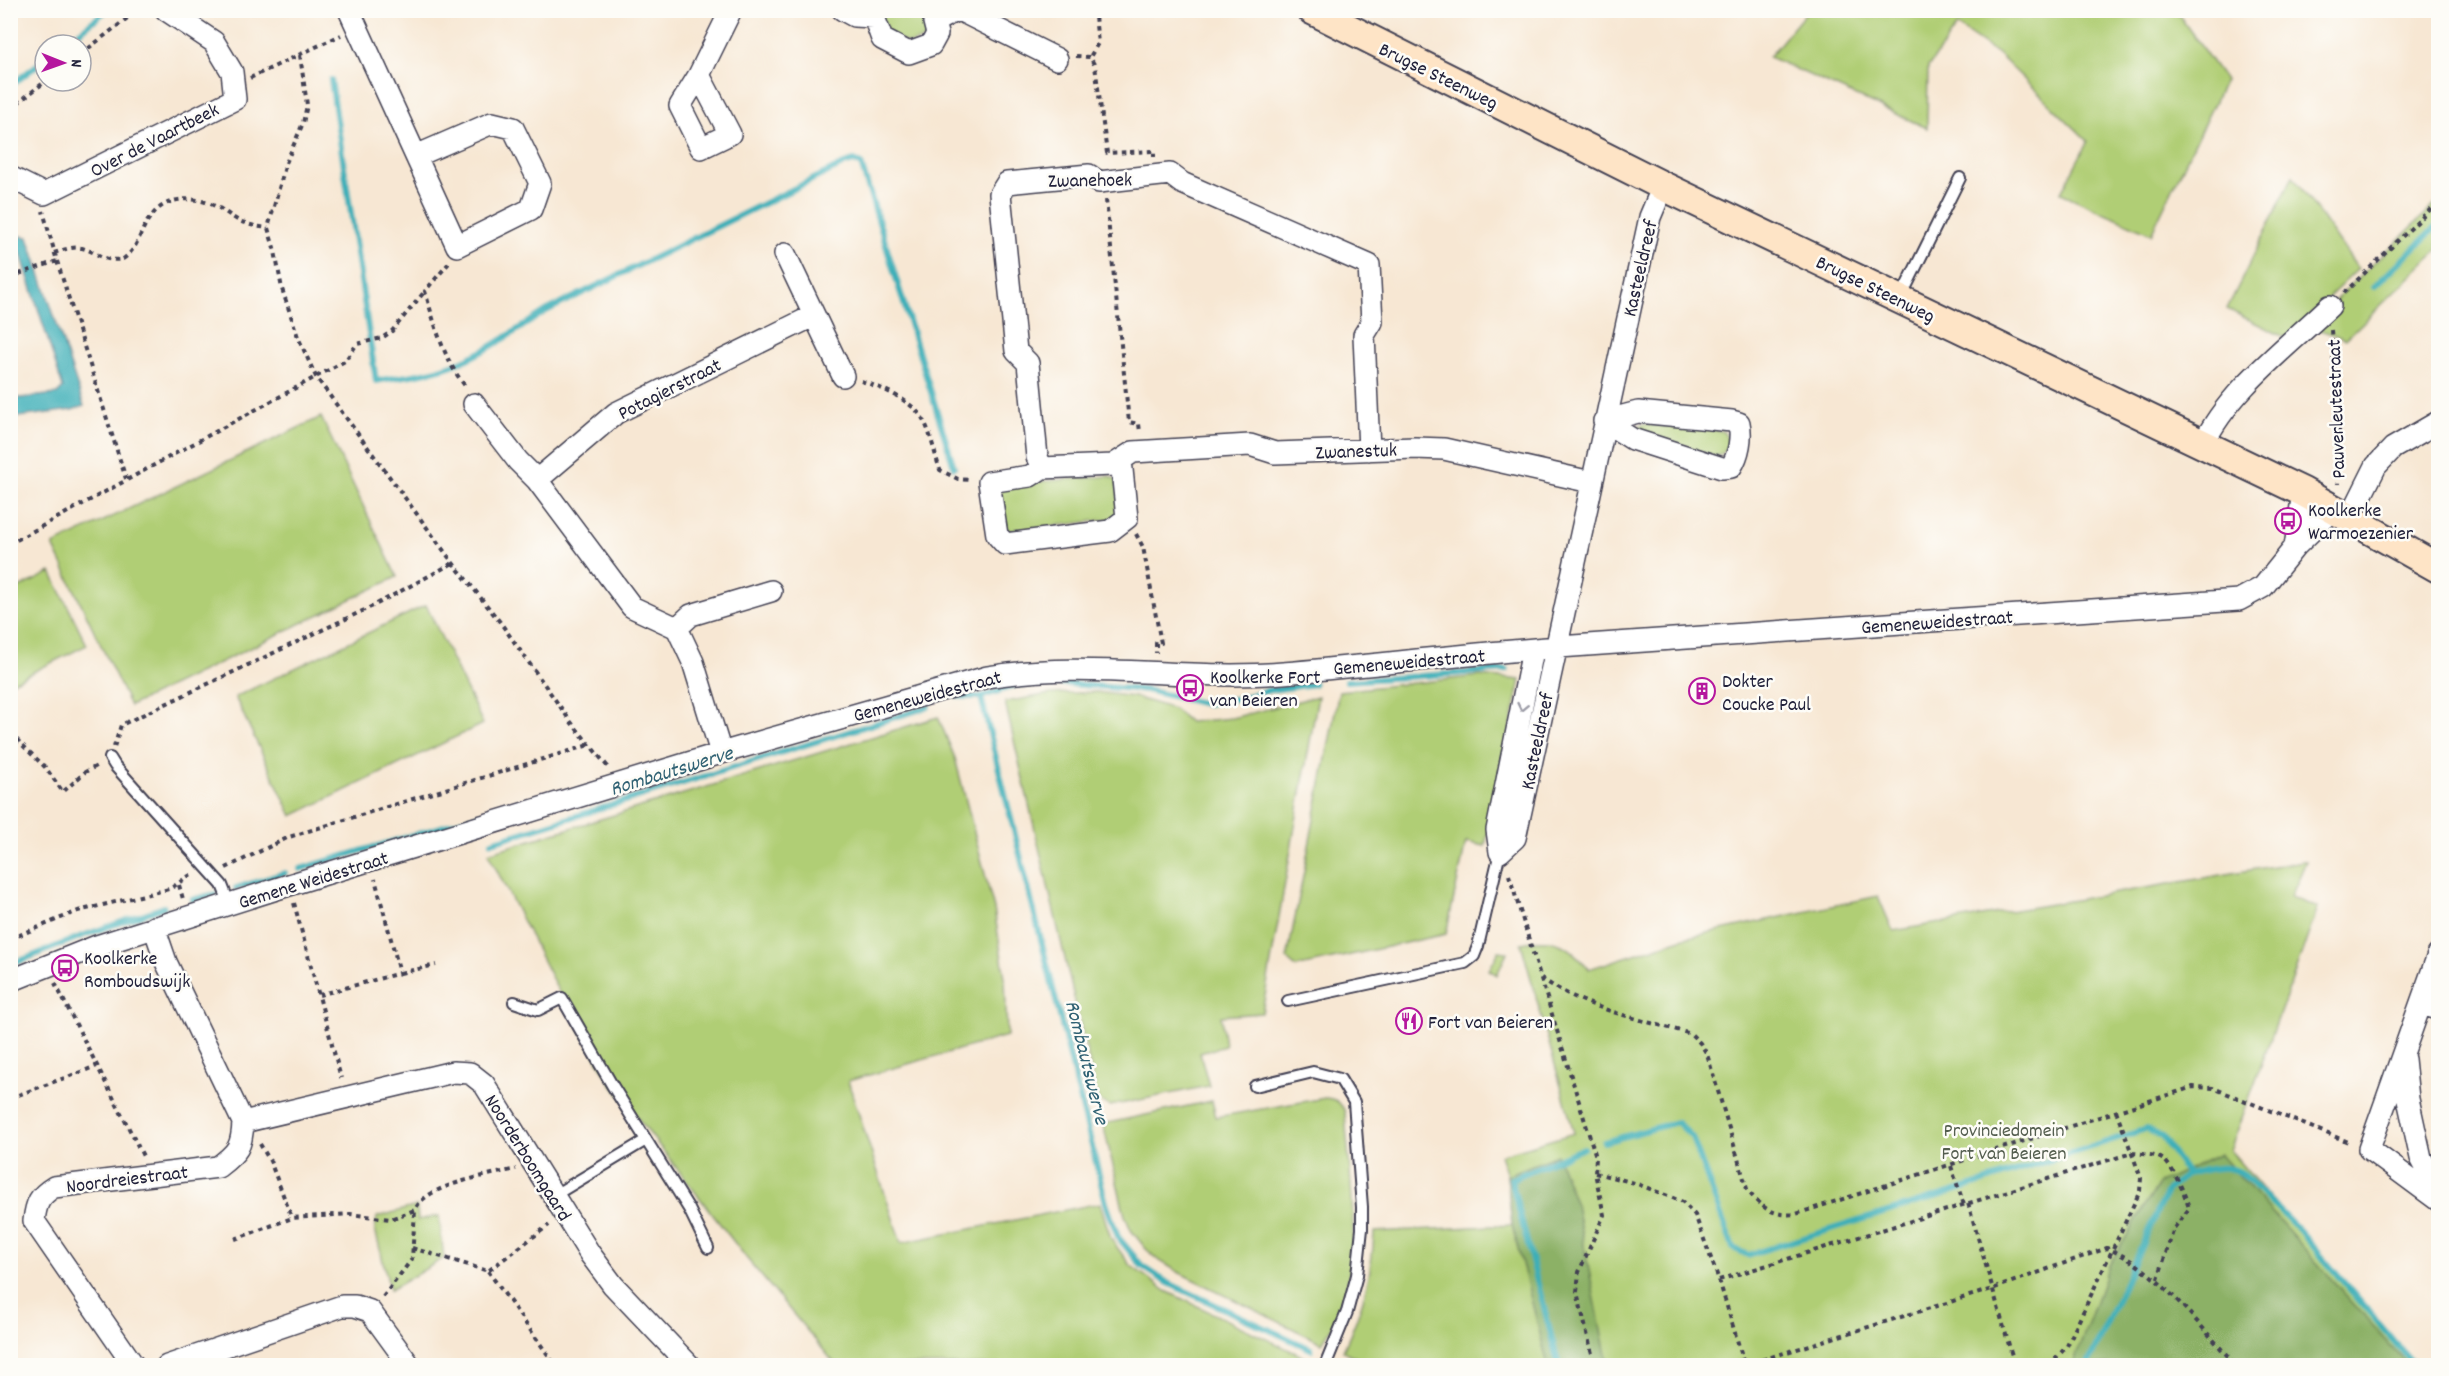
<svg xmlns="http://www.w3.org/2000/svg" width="2449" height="1376" viewBox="0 0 2449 1376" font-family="Dekko,sans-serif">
	<rect width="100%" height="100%" fill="#fdfcf7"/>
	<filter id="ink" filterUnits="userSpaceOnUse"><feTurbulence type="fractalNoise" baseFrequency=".0167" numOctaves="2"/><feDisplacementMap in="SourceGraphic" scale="12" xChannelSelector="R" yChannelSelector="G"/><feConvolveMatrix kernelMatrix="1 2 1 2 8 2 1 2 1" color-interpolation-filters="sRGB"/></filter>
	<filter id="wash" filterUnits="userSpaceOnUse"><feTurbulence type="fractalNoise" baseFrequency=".008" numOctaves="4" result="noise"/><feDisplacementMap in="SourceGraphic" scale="24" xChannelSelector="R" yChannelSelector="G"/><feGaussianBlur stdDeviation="1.35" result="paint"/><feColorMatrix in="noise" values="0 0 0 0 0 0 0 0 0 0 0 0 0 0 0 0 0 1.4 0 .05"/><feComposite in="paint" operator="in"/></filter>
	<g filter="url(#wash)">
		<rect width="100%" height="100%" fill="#f7e7d3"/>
		<path fill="#b0ce74" stroke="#697858" stroke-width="1.5" d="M1808,10L2176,11L2225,80L2151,234L2061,193L2088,141L1998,54L1957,26L1928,67L1927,128L1769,57Z
			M891,11H909L923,17L928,33L927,38L909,44L888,34L882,18L885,13Z
			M2293,176L2358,269L2286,338L2227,309Z
			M2438,202V250L2346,339L2308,326Z
			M321,417L397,577L130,706L53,545Z
			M1644,424L1723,431C1732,442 1728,452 1716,457L1641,431L1638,426Z
			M1109,476L1117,480L1119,513L1112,519L1010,531L1000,522L1001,489L1007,484Z
			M51,572L87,645L11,683V592Z
			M426,605L483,724L292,816L235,697Z
			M1480,676L1521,680L1485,846L1466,842L1446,934L1296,967L1287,959L1339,691Z
			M1096,692L1134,697L1174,709L1189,722L1232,718L1318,696L1262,1013L1221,1016L1225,1046L1200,1053L1209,1086L1110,1106L1098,1100L1005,702L1050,694Z
			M938,717L955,758L994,909L1005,978L1007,1036L848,1081L901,1243L1100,1203L1111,1239L1130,1265L1166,1291L1321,1365H836L748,1260L612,1085L562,998L488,853Z
			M2303,861H2306L2291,897L2318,908L2230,1151L2414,1365L1372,1366L1343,1351C1362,1310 1372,1277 1374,1232L1512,1225L1507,1175L1500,1155L1574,1133L1521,943C1554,936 1568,944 1589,969L1684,938L1878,896L1893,931Z
			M1499,951L1507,952L1497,975L1489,970Z
			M1325,1098C1337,1099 1340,1102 1345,1112C1349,1178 1364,1252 1338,1315C1334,1324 1328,1334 1322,1343L1180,1273L1160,1261L1146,1249L1131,1230L1125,1216L1103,1124L1212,1101L1216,1117Z
			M417,1206L418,1220L439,1216L444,1258L390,1290L375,1229L377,1217Z"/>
		<path fill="#8cb166" stroke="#576a50" stroke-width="1.5" d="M2220,1154L2408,1365H2073L2109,1265L2159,1183Z
			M1557,1155L1576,1205L1608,1365H1548L1512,1225L1507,1175Z"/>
		<path fill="#3eafb8" stroke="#30687a" stroke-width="1.5" d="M21,236L28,237L84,406L72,410L11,418V399L57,394L63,388L20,251L11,256V242Z"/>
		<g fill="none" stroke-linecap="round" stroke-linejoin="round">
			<path stroke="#3eafb8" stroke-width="6" d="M63,45L107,10
				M331,80L376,381C397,377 420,375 440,369C478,359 513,332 546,311L844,164L854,161L861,164L954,467
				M10,86L45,59
				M2374,287L2438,225
				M1347,681L1506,670
				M959,697H981L1106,1203L1118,1237L1142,1266L1168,1283L1311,1349
				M981,697L1017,685L1056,683L1146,690L1206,704L1240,698L1270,690L1314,684
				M492,842L928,707
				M300,869L481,815
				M236,888L285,873
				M192,900L215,894
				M10,965L82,936L164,907
				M1604,1142L1677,1122L1692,1137L1733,1248L1748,1255L1968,1187L2146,1129L2162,1137L2187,1174C2207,1170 2223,1163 2242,1173L2299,1230L2415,1366
				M1343,1364L1346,1366
				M1559,1366L1511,1179L1584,1148
				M2087,1366L2162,1201L2168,1190L2187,1174"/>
		</g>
	</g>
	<g filter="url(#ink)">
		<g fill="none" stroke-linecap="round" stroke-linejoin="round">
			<defs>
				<path id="lane" d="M1900,299L1960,178
					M110,758L115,766L222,885L230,905
					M1288,1001L1465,963L1474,956L1478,946L1500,852
					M514,1002L538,1010L562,998L612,1085L689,1209L708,1248
					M1255,1086L1313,1072L1340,1079L1354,1102L1362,1207V1229L1357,1275L1347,1312L1325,1366
					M553,1196L646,1140"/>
				<path id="street" d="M349,10L457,246L531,209L540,183L513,128L492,123L416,156
					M843,10L854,16L874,17L882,39L909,53L931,45L937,34L934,22L957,10
					M959,10L1057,59
					M699,75L680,106L701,148L730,134L699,75L731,10
					M10,177L44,194L235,99L232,72L214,42L166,10
					M785,254L843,376
					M474,404L518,461L537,480L632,607L677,628L693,662L721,753
					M1638,412L1732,421L1739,423C1742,437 1739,455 1731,467L1722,468L1632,439L1604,421Z
					M2203,445C2227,392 2287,347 2330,306
					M1121,460L1127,518L1110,531L1005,544L997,535L989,482L1030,476L1042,468L1113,465L1133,452L1250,445L1275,453L1415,448L1444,449L1591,482
					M1042,468L1037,457L1028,363L1016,351L1000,194L1007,183L1089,175L1099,182L1170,174L1182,183L1369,265L1372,322L1364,335L1369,450
					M537,480L616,413L813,316
					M2350,518L2376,466L2393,448L2438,422
					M2295,547L2303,492
					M677,628L691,615L771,591
					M1500,852L1515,838L1650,217L1663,186
					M1500,852L1497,830L1533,650
					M2438,955L2369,1149L2438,1200
					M10,981L97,946L289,885L721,753L987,677C1086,660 1184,681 1283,673C1375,665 1467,654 1559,647C1786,630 2012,616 2239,600L2263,587L2295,547L2334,509
					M2421,1004L2438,1009
					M2404,1059L2408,1099L2421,1158L2438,1190
					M243,1122L453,1072L470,1073L484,1084L590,1254L613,1285L690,1366
					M134,1366L34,1221C36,1203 39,1196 54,1187L218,1167C238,1152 242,1147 243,1122L166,962L154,927
					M167,1366L342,1306H355L370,1311L410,1366"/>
				<path id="secondary" d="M1312,10L1663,186L2303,492L2438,568"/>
			</defs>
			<use href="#lane" stroke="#424052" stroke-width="14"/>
			<use href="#street" stroke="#424052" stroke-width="24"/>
			<use href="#secondary" stroke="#424052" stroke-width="32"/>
			<path stroke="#424052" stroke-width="4" stroke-dasharray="4.5 4.5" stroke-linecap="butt" d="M1090,10L1095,16L1098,43L1090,57
				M81,54L138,10
				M300,55L307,105L303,123L286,163L268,228L275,251L282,289L298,337L316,377L450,559L500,622L571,722L608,767
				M1076,56L1090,57L1095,66L1107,153L1154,151V157
				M250,78L341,35
				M10,109L46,81
				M1106,200L1129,422L1139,424L1140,432
				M54,253C63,250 73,246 82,248C97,252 105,263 123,259C141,246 139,229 153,214C169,195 197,196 217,207C227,212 234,220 245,223C252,226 260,227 268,228
				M57,261L126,479
				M449,263L425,291C435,325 443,359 466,387
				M10,277L57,261L43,211
				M2344,293L2438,202
				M2331,330L2339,431L2338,484
				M861,381C883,388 917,402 926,425C932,439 935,455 940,470L958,479L971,480
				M1136,534L1143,547L1161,643H1156V653
				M10,546L13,542L345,361L357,344L382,338L392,331L425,291
				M10,733L45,767L63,792L85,772L99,765
				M114,747L121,725L373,606L453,563
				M226,868L289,837L589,745
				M1509,875L1596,1157L1595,1173L1604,1215L1579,1272L1577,1292L1595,1366
				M179,885L183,899
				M294,903L341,1078
				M10,939L78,911L169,889C178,885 186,875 195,874
				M400,973L436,965
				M1541,978C1585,1009 1640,1019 1691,1034L1700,1043L1707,1054L1747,1189C1759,1207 1774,1217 1796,1214L2193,1087L2213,1088L2351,1143
				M55,983L144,1158
				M319,995L400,973L375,879
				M10,1098L97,1066
				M260,1144L270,1161L292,1218
				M1951,1166L1964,1205
				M1595,1173L1635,1183L1683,1202L1695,1215L1719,1280L1745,1366
				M1968,1203L2015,1366
				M235,1239L292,1218L350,1214L390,1219L415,1210C425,1184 491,1175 516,1169
				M412,1248L488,1271L549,1225
				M488,1271L556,1366
				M1719,1280L2132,1153C2142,1154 2157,1154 2165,1161C2174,1169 2187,1198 2189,1209L2174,1228L2157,1282
				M383,1297L412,1259L415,1210
				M1745,1365L1992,1289L2107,1248C2158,1269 2199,1326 2237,1366
				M2049,1366L2067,1346L2140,1191L2141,1178L2117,1113"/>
			<use href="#lane" stroke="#fff" stroke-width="10"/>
			<use href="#street" stroke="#fff" stroke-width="21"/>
			<use href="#secondary" stroke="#fee4c6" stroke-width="28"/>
		</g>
		<defs><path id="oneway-chevron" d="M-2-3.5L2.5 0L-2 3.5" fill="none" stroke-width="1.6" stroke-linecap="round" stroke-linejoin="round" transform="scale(1.5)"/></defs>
		<use stroke="#9c9ca7" href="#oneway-chevron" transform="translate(1522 707) rotate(102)"/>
	</g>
	<defs>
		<symbol id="bus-ring" viewBox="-11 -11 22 22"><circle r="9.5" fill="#fdfcf7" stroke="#b5179e" stroke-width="1.5"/><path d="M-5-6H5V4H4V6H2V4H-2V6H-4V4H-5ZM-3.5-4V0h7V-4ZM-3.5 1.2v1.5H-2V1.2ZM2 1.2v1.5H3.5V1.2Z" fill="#b5179e"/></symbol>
		<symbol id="building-ring" viewBox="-11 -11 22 22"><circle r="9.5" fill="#fdfcf7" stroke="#b5179e" stroke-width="1.5"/><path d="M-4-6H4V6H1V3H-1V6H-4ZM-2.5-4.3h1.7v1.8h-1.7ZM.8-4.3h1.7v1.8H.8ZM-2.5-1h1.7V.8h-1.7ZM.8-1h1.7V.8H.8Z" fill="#b5179e"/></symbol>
		<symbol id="restaurant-ring" viewBox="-11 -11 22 22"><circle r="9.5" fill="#fdfcf7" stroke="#b5179e" stroke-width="1.5"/><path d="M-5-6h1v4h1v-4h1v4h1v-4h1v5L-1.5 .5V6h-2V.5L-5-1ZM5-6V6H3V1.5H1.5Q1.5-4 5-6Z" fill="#b5179e"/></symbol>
	</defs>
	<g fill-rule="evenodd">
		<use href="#bus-ring" x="2273" y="506" width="30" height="30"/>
		<use href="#bus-ring" x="1175" y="673" width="30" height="30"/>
		<use href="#building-ring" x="1687" y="676" width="30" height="30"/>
		<use href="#bus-ring" x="50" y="953" width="30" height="30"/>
		<use href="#restaurant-ring" x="1394" y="1006" width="30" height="30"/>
	</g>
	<g text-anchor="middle" stroke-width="5" stroke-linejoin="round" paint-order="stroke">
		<g font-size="20" fill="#22223b" stroke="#fdfcf7">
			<text transform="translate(1439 75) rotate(26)" y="7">Brugse Steenweg</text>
			<text transform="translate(154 139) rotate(-27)" y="7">Over de Vaartbeek</text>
			<text transform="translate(1090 179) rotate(-1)" y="7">Zwanehoek</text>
			<text transform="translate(1639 268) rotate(-77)" y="7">Kasteeldreef</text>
			<text transform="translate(1876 288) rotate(26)" y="7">Brugse Steenweg</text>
			<text transform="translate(669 388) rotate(-27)" y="7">Potagierstraat</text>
			<text transform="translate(2335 409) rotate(-92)" y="7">Pauverleutestraat</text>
			<text transform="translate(1356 450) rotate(-2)" y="7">Zwanestuk</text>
			<text transform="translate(1937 621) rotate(-4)" y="7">Gemeneweidestraat</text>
			<text transform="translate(1409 661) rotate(-5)" y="7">Gemeneweidestraat</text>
			<text transform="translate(927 695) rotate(-15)" y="7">Gemeneweidestraat</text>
			<text transform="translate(1536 741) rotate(-78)" y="7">Kasteeldreef</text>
			<text transform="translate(313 879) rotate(-17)" y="7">Gemene Weidestraat</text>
			<text transform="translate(529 1157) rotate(58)" y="7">Noorderboomgaard</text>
			<text transform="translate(127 1178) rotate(-7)" y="7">Noordreiestraat</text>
		</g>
		<g font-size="20" fill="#22223b" stroke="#fdfcf7" text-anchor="start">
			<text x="2308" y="516">Koolkerke<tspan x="2308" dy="23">Warmoezenier</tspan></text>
			<text x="1210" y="683">Koolkerke Fort<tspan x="1210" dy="23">van Beieren</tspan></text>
			<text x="1722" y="687">Dokter<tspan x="1722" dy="23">Coucke Paul</tspan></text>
			<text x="84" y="964">Koolkerke<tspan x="84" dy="23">Romboudswijk</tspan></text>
			<text x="1428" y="1028">Fort van Beieren</text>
		</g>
		<g font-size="20" fill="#545e4f" stroke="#fdfcf7">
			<text x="2004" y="1136">Provinciedomein<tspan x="2004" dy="23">Fort van Beieren</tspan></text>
		</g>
		<g font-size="21" font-style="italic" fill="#2f6173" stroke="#fdfcf7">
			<text transform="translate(671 770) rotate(-17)" y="7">Rombautswerve</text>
			<text transform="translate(1088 1062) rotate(76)" y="7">Rombautswerve</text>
		</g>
	</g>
	<rect width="2449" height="1376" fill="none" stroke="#fdfcf7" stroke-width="36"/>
	<g transform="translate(63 63) rotate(91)"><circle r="28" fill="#fdfcf7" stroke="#a5a5ac" stroke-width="1.5"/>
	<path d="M0-4.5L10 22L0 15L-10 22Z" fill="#b5179e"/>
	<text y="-9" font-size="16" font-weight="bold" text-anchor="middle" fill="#22223b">N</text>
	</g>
</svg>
